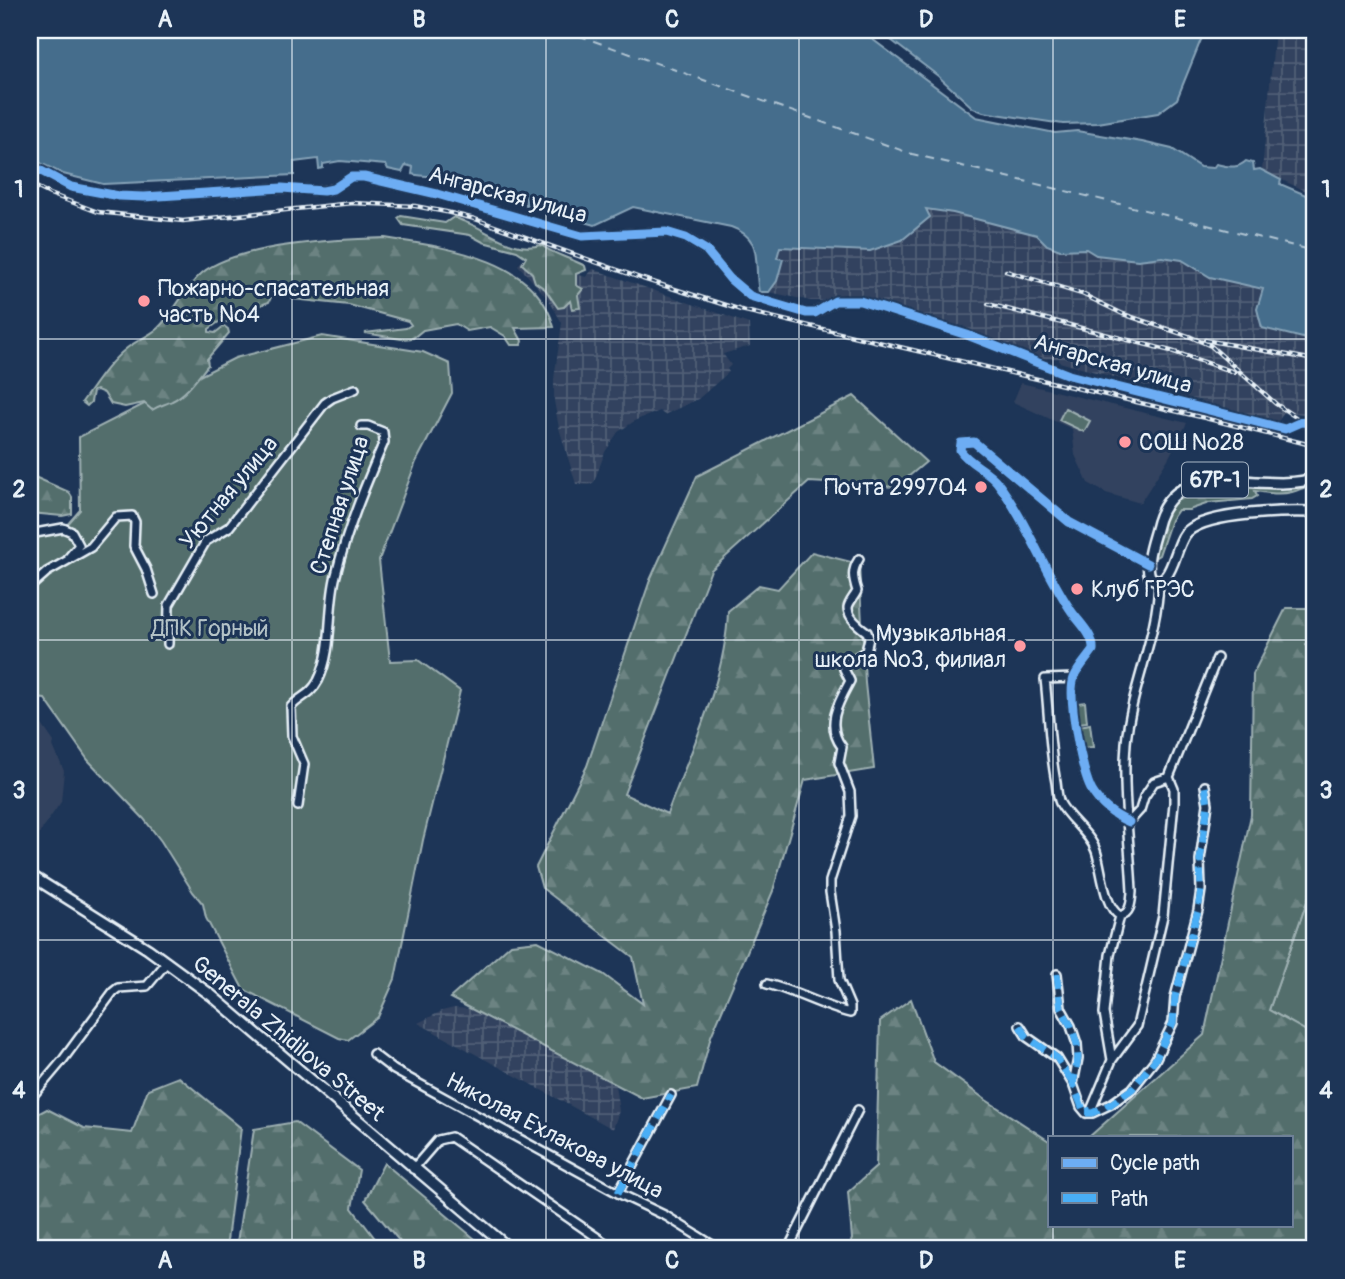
<svg xmlns="http://www.w3.org/2000/svg" width="1345" height="1279" viewBox="0 0 1345 1279" font-family="Pangolin,sans-serif">
	<defs>
		<pattern id="industrial-grid" width="8" height="8" patternUnits="userSpaceOnUse" patternTransform="scale(1.75)"><rect width="8" height="8" fill="#32425e"/><path d="M0 4h8M4 0v8" fill="none" stroke="#505e76"/></pattern>
		<pattern id="forest-firs" width="22" height="20" patternUnits="userSpaceOnUse" patternTransform="scale(1.75)"><rect width="22" height="20" fill="#536e6c"/><path d="M5 1l3.5 6h-7zM16 11l3.5 6h-7z" fill="#6c8382"/></pattern>
	</defs>
	<rect width="100%" height="100%" fill="#1d3557"/>
	<filter id="ink" filterUnits="userSpaceOnUse"><feTurbulence type="fractalNoise" baseFrequency=".0143" numOctaves="2"/><feDisplacementMap in="SourceGraphic" scale="14" xChannelSelector="R" yChannelSelector="G"/><feConvolveMatrix kernelMatrix="1 2 1 2 8 2 1 2 1" color-interpolation-filters="sRGB"/></filter>
	<g filter="url(#ink)">
		<path fill="#32425e" d="M1021,383L1187,423L1168,459L1140,503L1106,493L1088,483L1075,455L1072,429L1013,402Z
			M38,719L54,742L53,746L64,771L61,802L38,835H30V724Z"/>
		<path fill="url(#industrial-grid)" d="M1275,30H1315V195L1262,171Z
			M925,209L953,213L1037,235L1047,245L1086,249L1096,255L1182,260L1210,277L1263,289L1262,328L1315,341V415L1284,412L1278,422L1059,362V358L1040,359L965,330V327L959,325L958,328L931,321L845,294L821,301H811L769,292L777,281L782,259L776,258L780,247L850,251L866,250Z
			M525,258L586,277L593,269L749,324L750,346L723,354L731,365L727,369L729,372L698,399L664,415L660,411L636,420L618,432L605,452L594,482L589,485L576,484L559,428L554,401V379L562,323L549,300L518,265Z
			M454,1008L472,1009L615,1085L619,1111L613,1129L418,1023L442,1011Z"/>
		<path fill="#536e6c" stroke="#9eb0b2" stroke-width="2" d="M322,336L423,352L450,364L452,393L416,462L379,560L390,661L418,660L460,691L423,840L395,979L378,1017L348,1040L339,1038L243,989L206,918L203,904L193,892L161,841L144,819L88,760L45,699L30,697V533L66,526L80,510L79,437L235,358Z
			M1065,408L1090,421L1084,432L1059,420Z
			M1085,702L1087,722L1079,723L1077,703Z
			M1090,724L1093,747L1082,748L1080,726Z
			M1315,878V1036L1269,1010Z"/>
		<path fill="url(#forest-firs)" stroke="#9eb0b2" stroke-width="2" d="M401,216L445,223L454,217C464,222 475,225 484,231C503,241 520,251 541,245C554,255 571,258 585,266L586,270L576,274V285L583,289L578,295L580,308L572,309L570,301L564,307L558,308L545,289L535,282L532,273L522,264L526,257L517,251L483,242L470,235L403,225L398,218Z
			M385,238C444,247 537,258 554,327L515,328L522,341L521,345H511L505,336L490,327L467,331L456,324L423,330L413,338L401,339L365,333L406,328L411,325L408,321L349,305L293,299L286,289L280,286L274,290L269,302C245,308 251,326 220,321L209,329V332L215,333L224,326L228,329L229,333L207,359L208,365C198,377 187,394 172,401C165,405 159,405 152,410L144,403L125,407L111,404L104,393L97,390L93,391L91,402L87,406L82,402C96,383 108,363 127,348C136,341 149,336 158,328C175,312 184,288 202,273C237,244 340,239 385,238Z
			M854,396L926,462L896,487L809,482L711,570L624,794L667,814C691,750 726,679 728,611L759,585L778,589L812,552L859,564L865,683L874,769L805,780L773,891L711,1036L697,1088L642,1098L450,998L511,944L538,941L603,974L643,1004L633,957L542,888L536,867L587,766L650,580L697,476Z
			M1315,473V486C1306,485 1301,490 1292,492C1280,495 1268,493 1255,491L1257,496L1252,499L1209,503L1189,510H1178L1171,520L1159,555L1156,557L1152,556L1154,541L1163,529L1159,517L1172,501C1179,501 1182,498 1188,497C1203,494 1219,493 1234,490L1235,483L1245,475C1265,476 1298,487 1315,473Z
			M30,475L69,492L72,497V514L62,516L31,513Z
			M1286,608H1315V634L1306,644L1315,659V878L1269,1010L1315,1036V1249H848L852,1239L848,1192L876,1167L880,1021L911,999L934,1062L986,1100L1049,1141V1225H1291V1137H1089L1204,1035L1251,815L1253,674Z
			M179,1077L241,1128L226,1249H30V1118L47,1109L84,1128L132,1133L148,1089Z
			M295,1122L359,1170L352,1208L383,1249H236L254,1129Z
			M384,1163L487,1249H406L365,1200Z"/>
		<path fill="#446d8c" stroke="#86a2b7" stroke-width="2" d="M30,30H860L976,117L1055,133L1077,131L1142,142L1172,149L1200,167L1213,168L1216,164C1228,166 1236,170 1246,161L1253,163L1254,170L1260,169L1281,180L1280,184L1315,199V341L1262,328L1257,309L1263,289L1210,277L1182,260L1162,257L1138,260L1096,255L1086,249L1060,250L1047,245L1037,235L953,213L926,209L930,217L902,240L870,251L780,247L777,258L783,259L777,281L769,292H759C753,262 765,239 731,227L633,207L595,225L526,205L525,195L499,199L450,184L447,179C434,175 424,177 412,174L413,167L406,165L402,172L388,169L386,165L340,161L323,164V168L319,169L318,159L294,162V175L103,184L63,174L30,158Z
			M878,30H1205L1177,99L1158,113L1098,123L1063,124L983,112L973,108L938,76Z"/>
		<g fill="none" stroke-linecap="round" stroke-linejoin="round">
			<path stroke="#afc3d2" stroke-width="2" stroke-dasharray="9 7" stroke-linecap="butt" d="M563,30L912,154L1315,251"/>
			<defs>
				<path id="minor" d="M30,165L71,187L119,196L144,197L282,188L323,191L333,189L351,177H364L437,194L582,236L666,232L686,238L706,250L730,279L750,296L772,303L806,313H815L835,301H860L967,335L1069,375L1285,429L1301,422L1315,423
					M30,534L63,528L72,532L79,545L69,557
					M30,587L47,572L91,547L116,517L132,516L135,522L134,546L146,569L154,594
					M168,644L169,605L206,541L229,527L325,403L332,398L355,389
					M1074,678L1045,679C1049,713 1049,747 1056,782C1057,788 1057,797 1060,803C1069,820 1090,833 1096,851C1102,868 1103,906 1120,916
					M298,806L304,764L292,736L291,707C300,696 310,696 318,681C334,649 327,609 336,575C347,529 365,486 384,442L383,432L368,426H361
					M1129,822C1113,815 1101,806 1092,791C1082,774 1067,696 1074,678C1078,668 1087,659 1093,650C1094,634 1078,622 1070,609C1043,568 1026,520 997,482C987,469 969,464 960,450L961,443L974,442L1069,522L1148,564
					M1129,822L1140,810L1144,797L1154,782L1169,777
					M1057,974L1061,1008L1071,1026L1077,1044L1078,1058L1073,1084L1081,1107L1086,1113L1091,1110L1112,1060L1137,1026L1163,916L1174,803V789L1169,777L1217,658
					M767,984C796,991 821,1006 850,1013V1006L839,980L836,931L830,892V881L851,816L850,792L839,763L842,747C825,725 838,703 850,681L844,669L846,664L866,651L869,638L867,632C860,627 848,618 848,608C848,603 855,596 857,591C853,578 851,571 859,559
					M1020,1026L1027,1037L1057,1058L1073,1084
					M373,1054L394,1070L618,1193L666,1216L719,1249
					M1112,1060L1104,1013L1110,955L1120,916C1131,913 1131,902 1132,892C1130,844 1122,791 1126,743C1131,687 1158,636 1159,581
					M30,1099L62,1061L113,992L118,988L147,986L167,962
					M1087,1113H1092L1111,1104L1132,1089L1155,1060L1173,1023L1175,997L1198,910L1201,890L1200,860L1208,804L1205,786
					M413,1169L438,1140L451,1137L614,1249
					M618,1193L671,1095
					M788,1249L858,1110"/>
				<path id="major" d="M1315,478C1263,497 1174,449 1156,529C1152,544 1145,561 1150,577C1173,593 1174,542 1188,531C1210,512 1286,511 1315,512
					M30,875L148,949L211,995L510,1249"/>
			</defs>
			<use href="#minor" stroke="#e8f1f8" stroke-width="12"/>
			<use href="#major" stroke="#e8f1f8" stroke-width="14"/>
			<use href="#minor" stroke="#1d3557" stroke-width="7"/>
			<use href="#major" stroke="#1d3557" stroke-width="9"/>
			<defs>
				<path id="rail" d="M30,184L50,194L98,212L183,221L352,203L415,206L446,212L475,219L643,279L741,310L1205,418L1315,446
					M1006,271L1082,294L1123,314L1191,337L1211,346L1276,404L1315,430
					M988,304L1171,351L1234,372
					M1205,340L1315,360"/>
			</defs>
			<use href="#rail" stroke="#e8f1f8" stroke-width="4.5"/>
			<use href="#rail" stroke="#1d3557" stroke-width="2" stroke-dasharray="5" stroke-linecap="butt"/>
			<path stroke="#49aef6" stroke-width="7" stroke-dasharray="14 7" stroke-linecap="butt" d="M1057,974L1061,1008L1071,1026L1077,1044L1078,1058L1073,1084L1084,1112L1091,1110
				M1020,1026L1027,1037L1057,1058L1073,1084
				M1086,1113H1092L1111,1104L1132,1089L1155,1060L1173,1023L1175,997L1198,910L1201,890L1200,860L1208,804L1205,786
				M618,1193L671,1095"/>
			<defs>
				<path id="cycleway" d="M30,165L71,187L119,196L144,197L282,188L323,191L333,189L351,177H364L437,194L582,236L666,232L686,238L706,250L730,279L750,296L772,303L806,313H815L835,301H860L967,335L1069,375L1285,429L1301,422L1315,423
					M1129,822C1113,815 1101,806 1092,791C1082,774 1067,696 1074,678C1078,668 1087,659 1093,650C1094,634 1078,622 1070,609C1043,568 1026,520 997,482C987,469 969,464 960,450L961,443L974,442L1069,522L1148,564"/>
			</defs>
			<use href="#cycleway" stroke="#1d3557" stroke-width="13"/>
			<use href="#cycleway" stroke="#6dadf4" stroke-width="9"/>
		</g>
	</g>
	<path fill="none" stroke="#e8f1f8" stroke-width="2" stroke-opacity="0.55" d="M292,30V1249M546,30V1249M799,30V1249M1053,30V1137M30,339H1315M30,640H1315M30,940H1315M1053,1225V1249"/>
	<g fill="#ff9aa2" stroke="#1d3557" stroke-width="2.5">
		<circle cx="144" cy="301" r="7"/>
		<circle cx="1125" cy="442" r="7"/>
		<circle cx="981" cy="487" r="7"/>
		<circle cx="1077" cy="589" r="7"/>
		<circle cx="1020" cy="646" r="7"/>
	</g>
	<g text-anchor="middle" stroke-width="6" stroke-linejoin="round" paint-order="stroke">
		<rect fill="#1d3557" stroke="#abb9c8" stroke-width="2" x="1182" y="462.5" width="66" height="35" rx="5"/>
		<g font-size="21" font-weight="bold" fill="#e8f1f8">
			<text x="1215" y="487">67Р-1</text>
		</g>
		<g font-size="23" fill="#e8f1f8" stroke="#1d3557">
			<text transform="translate(508 194) rotate(15)" y="8">Ангарская улица</text>
			<text transform="translate(1113 363) rotate(16)" y="8">Ангарская улица</text>
			<text transform="translate(228 492) rotate(-50)" y="8">Уютная улица</text>
			<text transform="translate(339 505) rotate(-72)" y="8">Степная улица</text>
			<text transform="translate(289 1038) rotate(40)" y="8">Generala Zhidilova Street</text>
			<text transform="translate(555 1135) rotate(28)" y="8">Николая Ехлакова улица</text>
		</g>
		<g font-size="23" fill="#e8f1f8" stroke="#1d3557" text-anchor="start">
			<text x="158" y="296">Пожарно-спасательная<tspan x="158" dy="26">часть №4</tspan></text>
			<text x="1139" y="450">СОШ №28</text>
			<text x="967" y="495" text-anchor="end">Почта 299704</text>
			<text x="1091" y="597">Клуб ГРЭС</text>
			<text x="1006" y="641" text-anchor="end">Музыкальная<tspan x="1006" dy="26">школа №3, филиал</tspan></text>
		</g>
		<g font-size="23" fill="#b4c3c7" stroke="#1d3557">
			<text x="210" y="636">ДПК Горный</text>
		</g>
	</g>
	<rect width="1345" height="1279" fill="none" stroke="#1d3557" stroke-width="77"/>
	<rect x="1048" y="1136" width="245" height="91" fill="#1d3557" stroke="#6e8097" stroke-width="2"/>
	<rect x="1062" y="1158" width="35" height="10" fill="#6dadf4" stroke="#6e8097" stroke-width="2"/>
	<text x="1110" y="1170" font-size="21" fill="#e8f1f8">Cycle path</text>
	<rect x="1062" y="1193" width="35" height="10" fill="#49aef6" stroke="#6e8097" stroke-width="2"/>
	<text x="1110" y="1206" font-size="21" fill="#e8f1f8">Path</text>
	<rect x="38" y="38" width="1268" height="1202" fill="none" stroke="#e8f1f8" stroke-width="2.5"/>
	<g font-size="23" text-anchor="middle" font-weight="bold" fill="#e8f1f8">
		<text x="165" y="27">A</text>
		<text x="419" y="27">B</text>
		<text x="672" y="27">C</text>
		<text x="926" y="27">D</text>
		<text x="1180" y="27">E</text>
		<text x="19" y="197">1</text>
		<text x="1326" y="197">1</text>
		<text x="19" y="497">2</text>
		<text x="1326" y="497">2</text>
		<text x="19" y="798">3</text>
		<text x="1326" y="798">3</text>
		<text x="19" y="1098">4</text>
		<text x="1326" y="1098">4</text>
		<text x="165" y="1268">A</text>
		<text x="419" y="1268">B</text>
		<text x="672" y="1268">C</text>
		<text x="926" y="1268">D</text>
		<text x="1180" y="1268">E</text>
	</g>
</svg>
